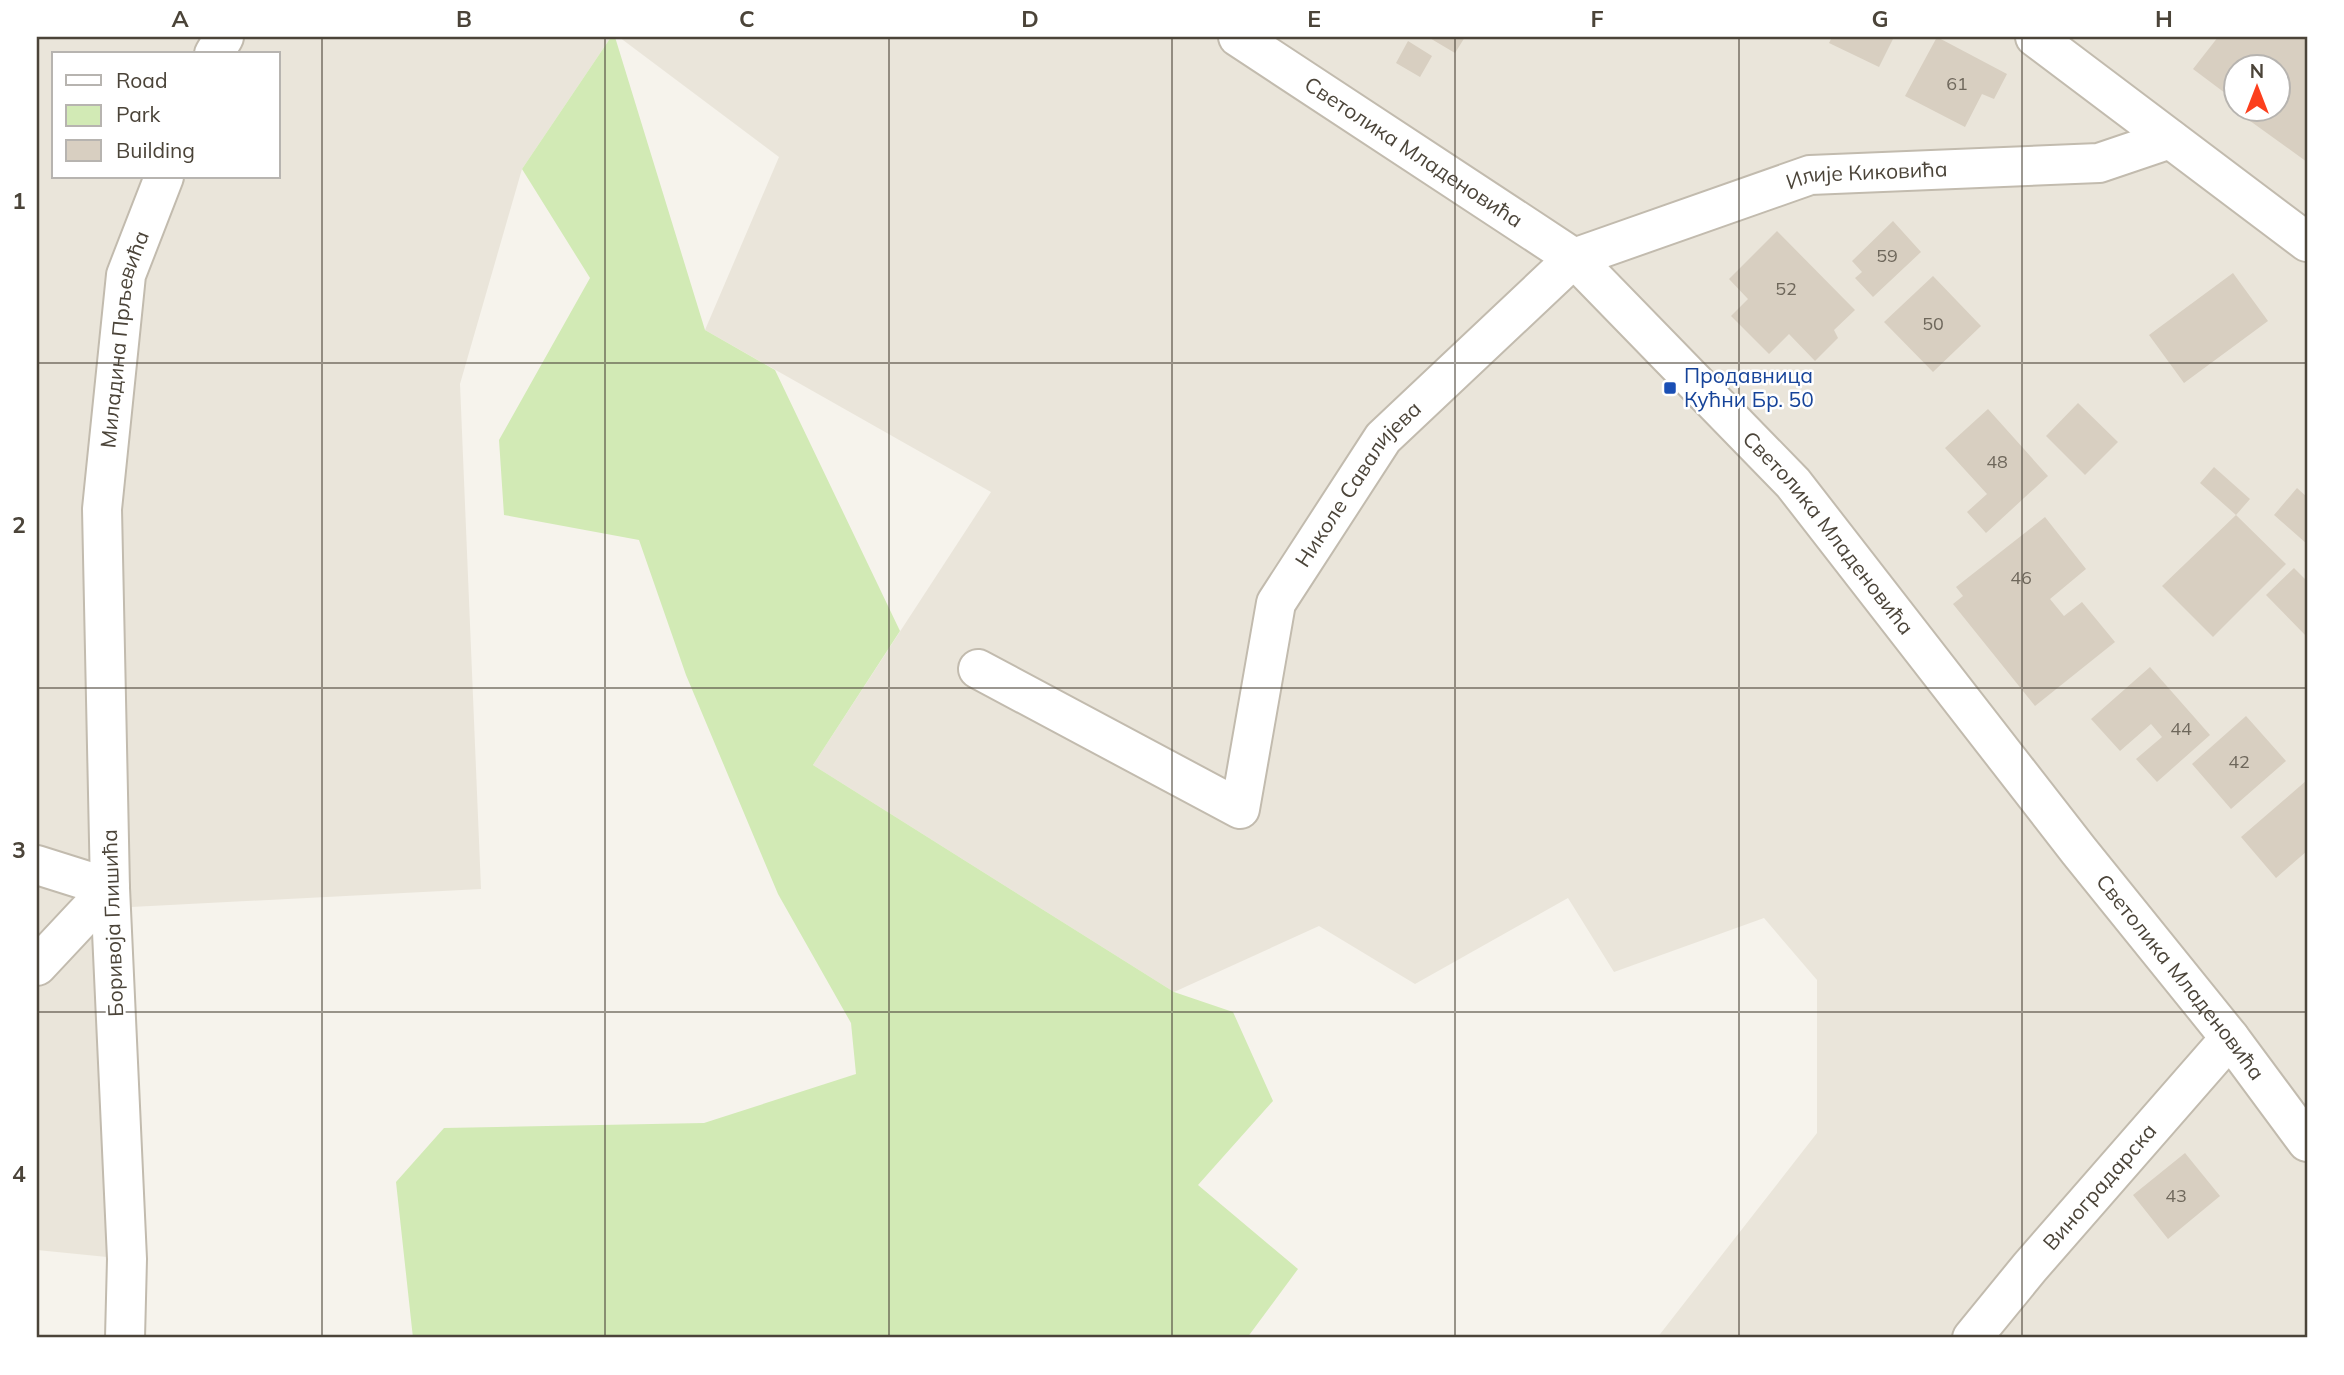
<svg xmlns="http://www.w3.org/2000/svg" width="2344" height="1375" viewBox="0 0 2344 1375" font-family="Mulish,sans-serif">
	<rect width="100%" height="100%" fill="#f6f3ec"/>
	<path fill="#eae5da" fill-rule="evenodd" d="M37,37H611L522,169L460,384L481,889L112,908L127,1259L37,1250ZM54,54H278V177H54Z
		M619,37H2307V1338H1657L1817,1133V980L1764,918L1614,972L1568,898L1415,984L1319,926L1174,992L813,765L991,492L705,330L779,157ZM2236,66H2278V108H2236Z"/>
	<path fill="#d2eab5" d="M611,37H615L705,330L775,370L900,631L813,765L1174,992L1233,1012L1273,1101L1198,1185L1298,1269L1247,1338H413L396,1182L444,1128L704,1123L856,1074L851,1023L778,894L686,675L639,540L504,515L499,440L590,278L522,169Z"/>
	<path fill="#d8cfc1" d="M1428,37H1465L1455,53Z
		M1832,37H1894L1879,67L1829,43Z
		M1937,37L2007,74L1994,99L1982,94L1965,127L1905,96Z
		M2218,37H2307V162L2246,118L2253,108H2278V66H2236V95L2233,99L2193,69Z
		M1408,41L1432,56L1420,77L1396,63Z
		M1893,221L1921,252L1873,297L1855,278L1862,272L1852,261Z
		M1777,231L1855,310L1834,330L1838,338L1815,361L1789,334L1769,354L1731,316L1748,299L1729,279Z
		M2233,273L2268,321L2184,383L2149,335Z
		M1933,276L1981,326L1933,372L1884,322Z
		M2078,403L2118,442L2085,475L2046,436Z
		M1988,409L2048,476L1986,533L1967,512L1987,494L1945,448Z
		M2214,467L2250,499L2236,515L2200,483Z
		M2297,488L2307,497V544L2274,515Z
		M2236,515L2286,564L2213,637L2162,586Z
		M2045,517L2086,569L2050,599L2064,616L2082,602L2115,642L2035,706L1953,604L1963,596L1956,587Z
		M2294,568L2307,581V637L2266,595Z
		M2150,667L2210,735L2157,782L2136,759L2162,737L2151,724L2120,751L2091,719Z
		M2246,716L2286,761L2231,809L2192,764Z
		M2307,780V851L2276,878L2241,837Z
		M2185,1153L2220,1196L2168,1239L2133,1195Z"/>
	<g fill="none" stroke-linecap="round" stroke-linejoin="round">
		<defs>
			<g id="minor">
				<path id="s1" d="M1238,37L1574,258L1793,483L2079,851L2230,1038L2307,1142"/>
				<path d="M2035,37L2307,242"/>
				<path d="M214,54L224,37"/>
				<path id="s2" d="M978,669L1240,809L1276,603L1383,438L1574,258L1810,175L2099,163L2170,139"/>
				<path d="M37,865L110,888L37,966"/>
				<path id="s3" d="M125,1338L127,1259L110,888L102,509L126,275L164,177"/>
				<path id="s4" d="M1972,1338L2030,1267L2230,1038"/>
			</g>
		</defs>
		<use href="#minor" stroke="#c2bbae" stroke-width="42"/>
		<use href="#minor" stroke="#fff" stroke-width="38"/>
	</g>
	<path fill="none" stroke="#4b4439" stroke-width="2" stroke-opacity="0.55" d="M322,37V1338M605,37V1338M889,37V1338M1172,37V1338M1455,37V1338M1739,37V1338M2022,37V1338M37,363H2307M37,688H2307M37,1012H2307"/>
	<rect fill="#1a4fb4" stroke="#fff" stroke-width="2.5" x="1663" y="381" width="14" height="14" rx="3.5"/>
	<g text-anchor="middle" stroke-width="5" stroke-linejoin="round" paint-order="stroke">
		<g font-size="18" fill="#6e675b">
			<text x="1957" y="90">61</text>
			<text x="1887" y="262">59</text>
			<text x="1786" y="295">52</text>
			<text x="1933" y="330">50</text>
			<text x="1997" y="468">48</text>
			<text x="2021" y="584">46</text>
			<text x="2181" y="735">44</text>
			<text x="2239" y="768">42</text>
			<text x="2176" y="1202">43</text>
		</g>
		<g font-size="21" fill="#4b4439" stroke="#fff">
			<text dy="7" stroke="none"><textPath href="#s1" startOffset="210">Светолика Младеновића</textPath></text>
			<text dy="7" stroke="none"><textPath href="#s2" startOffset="1272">Илије Киковића</textPath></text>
			<text dy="7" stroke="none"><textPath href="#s3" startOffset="1001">Миладина Прљевића</textPath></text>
			<text dy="7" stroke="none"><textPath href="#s2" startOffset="651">Николе Савалијева</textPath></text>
			<text dy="7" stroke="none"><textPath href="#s1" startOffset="777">Светолика Младеновића</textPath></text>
			<text transform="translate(113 923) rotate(-92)" y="7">Боривоја Глишића</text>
			<text dy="7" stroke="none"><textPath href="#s1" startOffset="1344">Светолика Младеновића</textPath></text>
			<text dy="7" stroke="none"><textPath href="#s4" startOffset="198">Виноградарска</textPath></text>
		</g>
		<g font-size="21" fill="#164399" stroke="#fff" text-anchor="start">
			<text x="1684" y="383">Продавница<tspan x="1684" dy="24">Кућни Бр. 50</tspan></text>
		</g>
	</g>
	<rect width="2344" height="1375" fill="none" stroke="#ffffff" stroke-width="77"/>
	<rect x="52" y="52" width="228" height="126" fill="#ffffff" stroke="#b7b4b0" stroke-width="2"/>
	<rect x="66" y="75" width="35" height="10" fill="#ffffff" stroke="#b7b4b0" stroke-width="2"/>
	<text x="116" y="88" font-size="21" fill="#4b4439">Road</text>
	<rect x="66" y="105" width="35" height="21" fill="#d2eab5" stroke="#b7b4b0" stroke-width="2"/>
	<text x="116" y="122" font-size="21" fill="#4b4439">Park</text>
	<rect x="66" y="140" width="35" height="21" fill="#d8cfc1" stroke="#b7b4b0" stroke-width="2"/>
	<text x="116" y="158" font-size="21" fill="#4b4439">Building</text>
	<g transform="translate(2257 88)"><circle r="33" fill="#ffffff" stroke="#b7b4b0" stroke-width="2"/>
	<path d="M0-5L12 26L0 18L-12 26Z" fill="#fc3f1d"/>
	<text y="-10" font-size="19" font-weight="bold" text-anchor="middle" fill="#4b4439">N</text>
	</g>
	<rect x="38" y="38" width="2268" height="1298" fill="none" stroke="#4b4439" stroke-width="2.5"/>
	<g font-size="23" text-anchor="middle" font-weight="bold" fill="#4b4439">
		<text x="180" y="27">A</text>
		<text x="464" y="27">B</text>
		<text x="747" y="27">C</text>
		<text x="1030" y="27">D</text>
		<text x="1314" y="27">E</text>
		<text x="1597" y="27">F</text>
		<text x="1880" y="27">G</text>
		<text x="2164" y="27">H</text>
		<text x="19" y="209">1</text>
		<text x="19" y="533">2</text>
		<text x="19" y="858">3</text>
		<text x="19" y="1182">4</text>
	</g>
</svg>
